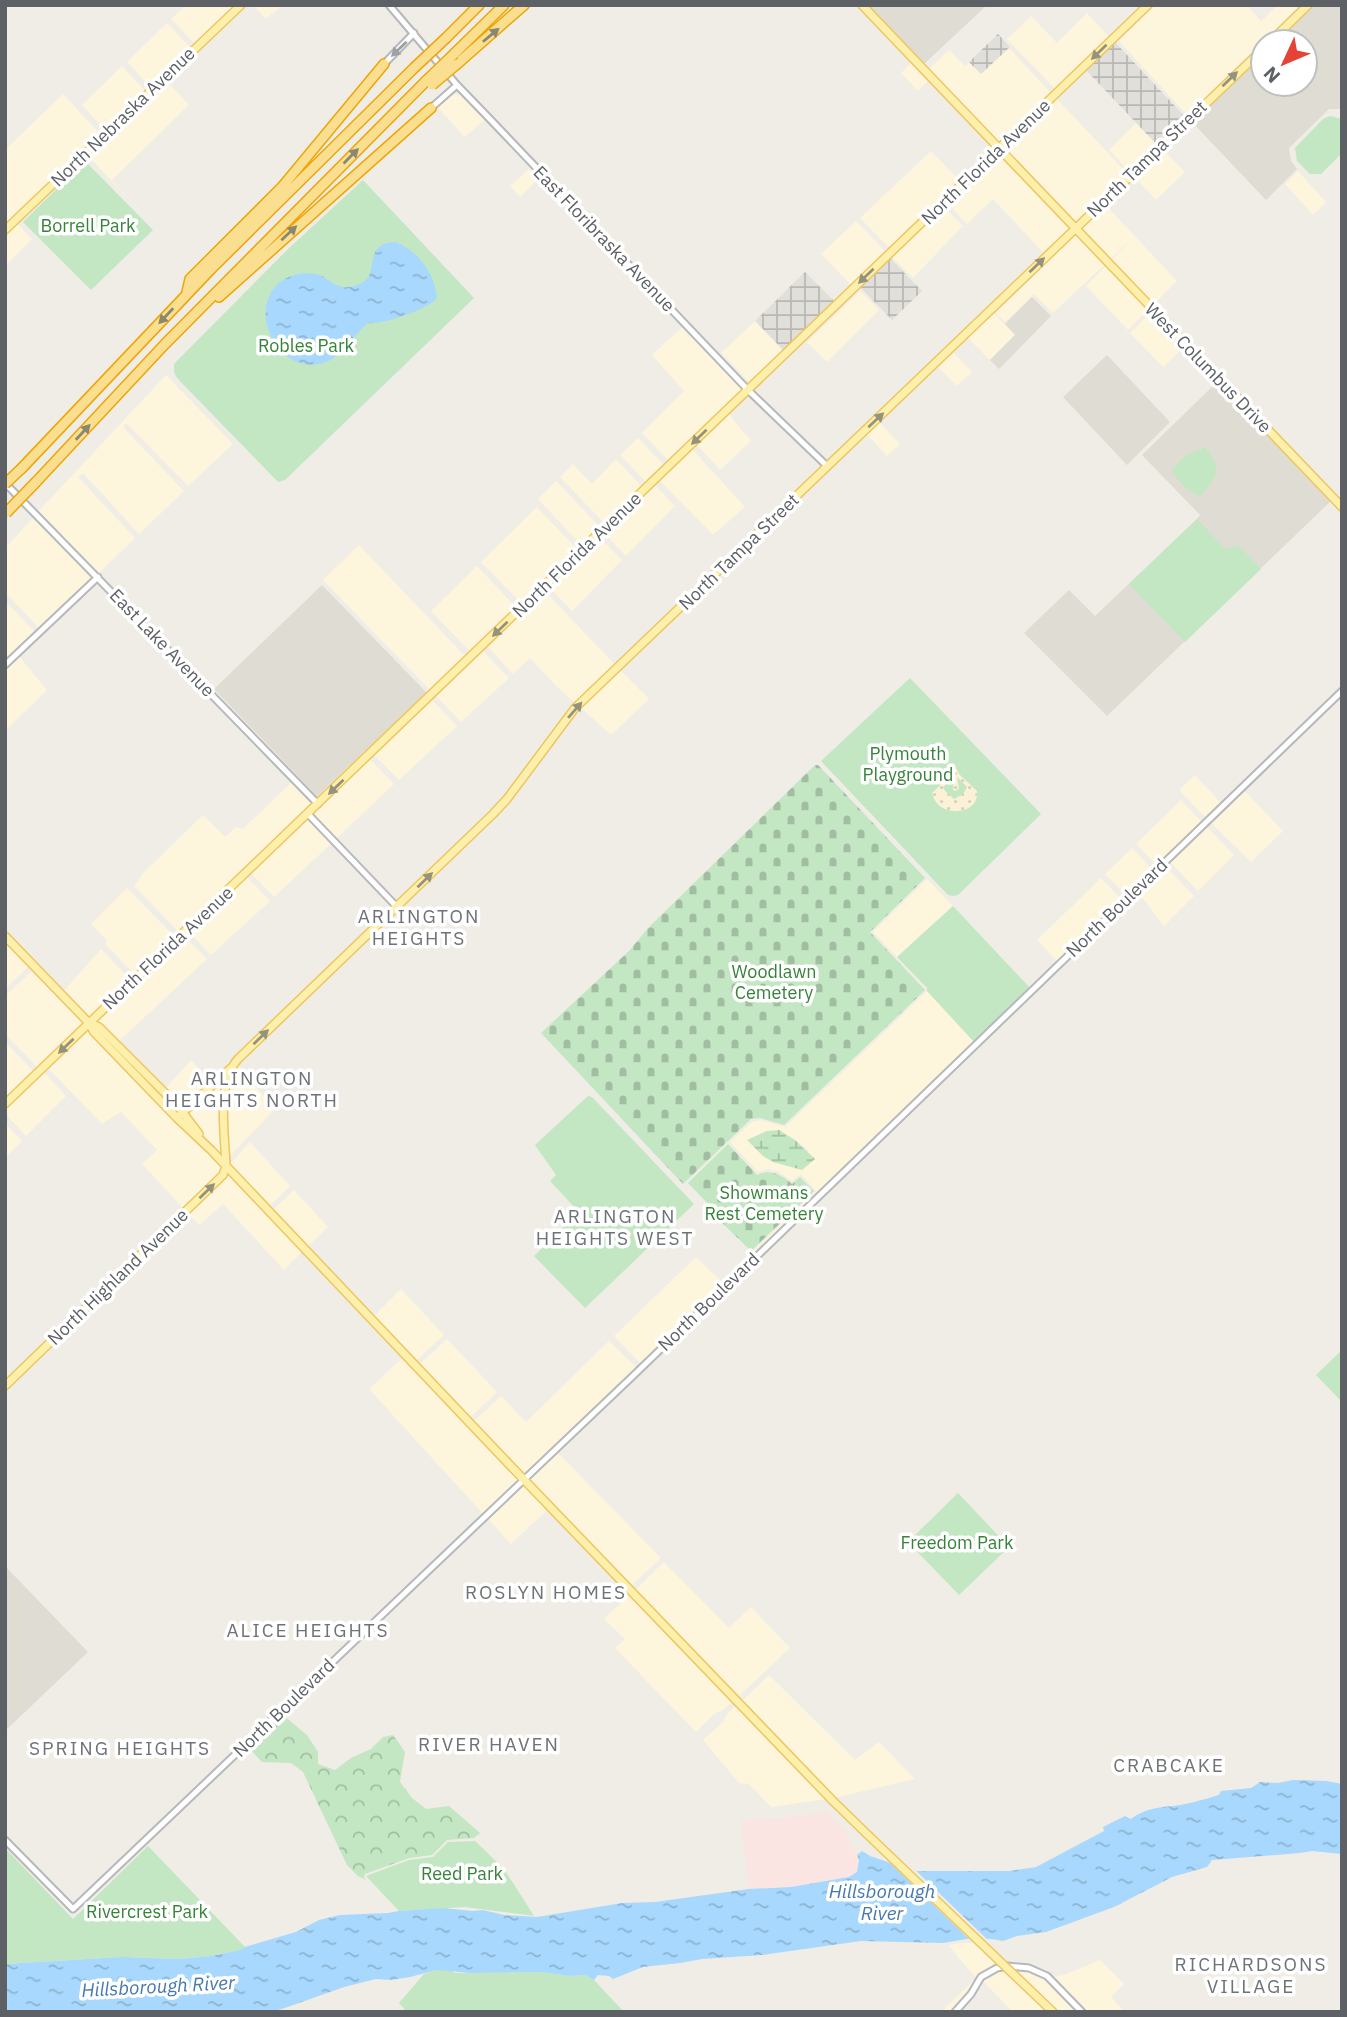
<svg xmlns="http://www.w3.org/2000/svg" width="1347" height="2017" viewBox="0 0 1347 2017" font-family="'IBM Plex Sans',sans-serif">
	<defs>
		<pattern id="industrial-grid" width="8" height="8" patternUnits="userSpaceOnUse" patternTransform="scale(1.75)"><rect width="8" height="8" fill="#e1dfda"/><path d="M0 4h8M4 0v8" fill="none" stroke="#bab8b4"/></pattern>
		<pattern id="forest-crowns" width="20" height="18" patternUnits="userSpaceOnUse" patternTransform="scale(1.75)"><rect width="20" height="18" fill="#c3e6c3"/><path d="M2 6a3 3 0 1 1 6 0M12 15a3 3 0 1 1 6 0" fill="none" stroke="#a2bea2"/></pattern>
		<pattern id="wetland-marsh" width="20" height="14" patternUnits="userSpaceOnUse" patternTransform="scale(1.75)"><rect width="20" height="14" fill="#c3e6c3"/><path d="M1 5h8M5 5V1M11 12h8M15 12V8" fill="none" stroke="#a2bea2"/></pattern>
		<pattern id="sand-dots" width="8" height="8" patternUnits="userSpaceOnUse" patternTransform="scale(1.75)"><rect width="8" height="8" fill="#faf1d6"/><path d="M2 2h.1M6 6h.1" fill="none" stroke="#d9d1ba" stroke-width="1.8" stroke-linecap="round"/></pattern>
		<pattern id="cemetery-stones" width="16" height="16" patternUnits="userSpaceOnUse" patternTransform="scale(1.75)"><rect width="16" height="16" fill="#c3e6c3"/><path d="M2 7V4a2 2 0 0 1 4 0v3zM10 15v-3a2 2 0 0 1 4 0v3z" fill="#a2bea2"/></pattern>
		<pattern id="water-ripples" width="26" height="14" patternUnits="userSpaceOnUse" patternTransform="scale(1.75)"><rect width="26" height="14" fill="#a8d8fd"/><path d="M2 4q2-2 4 0t4 0M15 11q2-2 4 0t4 0" fill="none" stroke="#8cb3d0"/></pattern>
	</defs>
	<rect width="100%" height="100%" fill="#efede5"/>
	<path fill="#fdf5dc" fill-rule="evenodd" d="M186,5H237L195,44L171,19Z
		M253,5H283L266,19Z
		M1155,5H1246L1261,21L1277,5H1294L1297,8L1187,115L1119,41Z
		M1087,13L1109,37L1055,89L1007,39L1031,16L1057,43Z
		M167,23L191,48L150,87L127,62Z
		M1009,48L1127,173L1100,199L1177,281L1128,330L1086,286L1134,237L1053,313L1034,294L1005,322L996,313L1050,260L993,199L967,224L948,204L1004,148L928,70L949,50L965,66L970,62L981,74Z
		M912,62L927,78V82L918,91L901,73Z
		M122,66L146,92L105,130L82,105Z
		M166,80L189,105L112,180L152,223L87,155Z
		M63,94L101,135L5,226V150Z
		M452,94L460,95L484,120L465,137L438,108Z
		M1136,123L1185,172L1156,200L1109,150Z
		M931,151L960,181L939,202L963,226L913,278L892,257L895,254L860,218Z
		M529,169L538,179L520,197L510,186Z
		M1298,171L1326,202L1313,215L1285,184Z
		M856,221L886,252L851,285L821,254Z
		M16,223L32,239L5,266V234Z
		M860,291L879,310L827,362L807,342Z
		M992,311L1015,335L990,360L965,335Z
		M1152,311L1185,346L1163,367L1130,333Z
		M755,321L784,351L749,382L721,353Z
		M683,326L744,390L669,461L642,433L684,391L652,355Z
		M950,349L972,372L957,386L935,364Z
		M166,375L233,444L188,486L126,423L123,427L184,491L139,534L83,473L78,477L135,538L99,573L38,512Z
		M728,413L751,441L720,470L696,444Z
		M877,420L900,444L887,456L865,432Z
		M638,438L665,466L647,483L620,455Z
		M691,448L745,507L713,535L659,480Z
		M616,459L643,488L605,524L560,477L573,464L592,484Z
		M556,481L601,528L582,546L538,499Z
		M654,484L675,506L626,556L604,533Z
		M537,507L578,550L522,604L481,562Z
		M34,517L94,577L39,628L5,592V548Z
		M599,537L622,560L572,611L548,586Z
		M359,545L466,657L431,691L323,580Z
		M477,566L517,608L471,653L431,611Z
		M544,590L616,666L576,704L557,687L530,658L513,674L486,645Z
		M5,601L35,632L5,662Z
		M482,650L509,678L461,722L435,695Z
		M19,656L47,690L5,731V669Z
		M620,670L649,699L611,735L580,707Z
		M431,699L457,726L399,780L373,754Z
		M369,758L394,784L336,839L312,814Z
		M1195,775L1220,802L1205,817L1179,790Z
		M293,781L314,804L180,933L134,886L145,871L203,815L225,837L236,827L242,829L246,826Z
		M1243,789L1283,831L1251,862L1210,822Z
		M1181,800L1202,822L1157,866L1136,844Z
		M307,818L332,843L274,897L251,873Z
		M1206,826L1234,855L1198,891L1169,861Z
		M1132,848L1153,870L1127,896L1105,874Z
		M1165,866L1194,896L1164,926L1138,892Z
		M247,877L270,901L211,955L189,932Z
		M1101,878L1122,900L1058,962L1037,940Z
		M927,879L953,906L897,957L873,932Z
		M127,888L175,937L135,975L105,944L107,941L91,924Z
		M184,936L207,959L118,1042L94,1022Z
		M5,941L29,966L5,989Z
		M101,949L130,979L90,1019L63,992Z
		M33,970L85,1023L38,1068L5,1034V996Z
		M927,991L975,1043L753,1255L751,1253L816,1191L801,1174L792,1181L778,1171L768,1169L758,1172L730,1142L752,1122L760,1120L785,1127ZM779,1130L795,1140L809,1151L787,1165L773,1162Z
		M88,1027L92,1034L172,1119L223,1167L221,1174L184,1209L142,1164L157,1150L121,1112L102,1124L47,1067Z
		M5,1042L34,1072L5,1100Z
		M191,1060L209,1080L234,1060L183,1108L165,1089Z
		M237,1064L275,1109L228,1158L227,1095L231,1073Z
		M43,1071L66,1096L26,1136L5,1114V1107Z
		M225,1077L223,1158L186,1113Z
		M5,1123L22,1141L5,1158Z
		M250,1142L290,1186L269,1207L229,1165Z
		M227,1172L303,1251L284,1270L223,1204L199,1225L188,1213Z
		M294,1190L328,1227L307,1247L273,1210Z
		M696,1257L724,1284L641,1364L614,1336Z
		M401,1289L444,1335L417,1360L374,1316Z
		M447,1339L497,1392L471,1417L420,1364Z
		M609,1341L637,1368L524,1476L474,1421L501,1396L526,1422Z
		M404,1356L520,1480L484,1515L369,1389Z
		M557,1452L661,1558L631,1586L528,1480Z
		M524,1484L548,1509L511,1544L487,1518Z
		M664,1562L729,1628L751,1607L790,1648L738,1697L635,1590Z
		M630,1594L733,1701L723,1710L714,1714L696,1732L615,1648L625,1639L604,1619Z
		M769,1675L855,1760L879,1742L915,1779L834,1798L742,1701Z
		M737,1705L827,1799L771,1807L749,1784L739,1783L703,1740L723,1722L727,1714Z
		M959,1943H976L999,1964L988,1969L979,1975L964,1999L951,2012H941L976,1978L948,1945Z
		M1100,1960L1124,1984L1111,1997L1125,2012H1086L1052,1977L1064,1975Z
		M1004,1969L1049,2012H1013L982,1980L997,1970Z
		M1013,1969L1028,1970L1044,1978L1077,2012H1058Z"/>
	<path fill="url(#industrial-grid)" d="M998,34L1010,47L981,74L969,62Z
		M1113,40L1188,120L1159,147L1084,68Z
		M888,256L922,291L892,320L858,285Z
		M805,272L835,302L784,351L755,321Z"/>
	<path fill="#dfdcd3" d="M868,5H987L923,65Z
		M1310,5H1342V111L1340,109H1329L1289,148L1291,161L1297,169L1266,200L1190,120L1263,50V84H1305V42H1271Z
		M1032,297L1051,316L999,369L990,360L1015,335L1005,324Z
		M1107,355L1170,422L1127,465L1063,397Z
		M1218,381L1332,500L1107,716L1024,633L1069,590L1095,616L1197,519L1200,515L1142,455Z
		M322,585L427,693L317,796L214,689Z
		M5,1566L88,1652L5,1731Z"/>
	<path fill="#fbe5e2" d="M827,1812L845,1831L857,1855L859,1860L857,1872L849,1877L840,1879L791,1887L749,1889L741,1821L803,1816Z"/>
	<path fill="#c3e6c3" d="M1330,116L1342,119V153L1321,174H1310L1297,161L1295,148L1323,119Z
		M85,161L153,230L91,290L23,222Z
		M363,180L474,298L285,480L278,482L177,378L174,372V364L287,250Z
		M1204,446C1223,467 1218,478 1200,496L1189,491L1172,473V469L1189,453L1200,450Z
		M1197,519L1225,549L1239,546L1261,569L1185,642L1129,584Z
		M910,678L1041,814L958,895L953,896L948,895L821,761Z
		M953,906L1031,989L975,1043L927,991V988L897,957Z
		M588,1096L592,1097L694,1204L585,1308L534,1256L579,1212L550,1181L556,1175L535,1145Z
		M1342,1350V1402L1316,1375Z
		M958,1493L1009,1547L959,1595L908,1542Z
		M475,1841L504,1869L534,1916L465,1907L399,1911L366,1876L409,1860L433,1857L448,1842Z
		M148,1846L245,1947L240,1950L211,1956L180,1959L121,1957L5,1964V1848L73,1919Z
		M437,1970H449L455,1973L541,1972L570,1976L585,1975L594,1980L624,2012H407L399,2003L424,1974Z"/>
	<path fill="url(#forest-crowns)" d="M284,1716L307,1735L318,1752V1764L335,1770L351,1758L371,1749L383,1737L393,1735L405,1752L400,1782L412,1798L426,1809L449,1806L480,1833L474,1838L447,1840L432,1855L409,1858L365,1874L364,1877L366,1880L358,1876L347,1865L303,1772L291,1763L262,1762L247,1746L262,1732Z"/>
	<path fill="url(#wetland-marsh)" d="M779,1130L795,1140L815,1159L802,1170L773,1162L763,1156L747,1140L767,1131Z"/>
	<path fill="url(#sand-dots)" fill-rule="evenodd" d="M956,768L959,774L977,791C980,816 937,819 932,793L951,775L953,770ZM954,777L953,790L955,791L959,789L957,777L967,787L963,794L954,799L945,791L943,787Z"/>
	<path fill="url(#cemetery-stones)" d="M815,765H818L925,878L870,932L925,990L784,1125L760,1118L751,1119L683,1184L541,1033L630,950L648,928Z
		M728,1144L757,1175C769,1168 783,1175 792,1184L800,1177L814,1191L751,1251L715,1216L717,1213L688,1183Z"/>
	<path fill="url(#water-ripples)" d="M396,242C418,251 435,274 437,298C429,309 382,325 368,323C353,335 340,361 319,364C279,372 249,315 276,286C287,274 307,270 322,276C325,277 327,280 331,282C344,291 358,288 369,277C375,258 370,243 396,242Z
		M1293,1780L1327,1781L1342,1784V1854L1312,1851L1300,1853L1212,1860L1207,1867L1172,1877L1114,1907L1046,1932L1017,1936L1003,1941L991,1939H966L943,1943L861,1941L762,1955L702,1959L680,1963L643,1967L613,1979L609,1976L598,1975L594,1980L585,1975L570,1976L541,1972L470,1973L437,1970L410,1977L391,1980L376,1979L344,1987L282,2009L268,2012H5V1964L121,1957L180,1959L211,1956L240,1950L245,1947L296,1932L319,1920L340,1915L388,1913L399,1911L443,1908L472,1911L483,1910L504,1915L537,1917L622,1903L655,1902L749,1889L791,1887L849,1877L857,1872L859,1860L857,1855L862,1851L870,1856L914,1871H1009L1036,1867L1104,1831L1103,1827L1125,1816L1131,1819C1144,1809 1158,1807 1174,1806C1189,1804 1205,1799 1219,1795L1221,1791L1251,1788L1260,1782L1278,1783Z"/>
	<path fill="#efede5" d="M884,1857L911,1866L990,1942H972Z"/>
	<g fill="none" stroke-linecap="round" stroke-linejoin="round">
		<defs>
			<path id="minor" d="M389,5L457,85L487,116L748,390L827,466
				M384,64L414,33
				M431,108L457,85
				M5,483L318,804
				M5,665L98,577
				M308,814L397,907
				M5,1840L73,1909L636,1373L1342,691
				M955,2012L971,1994L981,1977L997,1968L1007,1966L1029,1968L1047,1976L1082,2012"/>
			<path id="major" d="M862,5L1342,507
				M1270,42L1308,5
				M5,230L241,5
				M5,936L89,1023L94,1032L177,1118L211,1150L505,1460L833,1801L869,1836
				M90,1023L99,1027L178,1106L199,1134
				M5,1104L1148,5
				M180,1115L230,1069
				M5,1386L223,1175L226,1166C225,1135 216,1083 238,1059L493,814L507,799L575,708L1263,49
				M1031,1991L1053,2012"/>
			<path id="highway" d="M446,38L479,5
				M454,54L504,5
				M457,64L524,5
				M187,292L190,279L282,187L384,64
				M219,297L431,108
				M22,468L211,269L414,68
				M36,482L165,344L427,80"/>
		</defs>
		<use href="#minor" stroke="#b6b8bc" stroke-width="9"/>
		<use href="#major" stroke="#eec65f" stroke-width="10"/>
		<use href="#highway" stroke="#eea506" stroke-width="12"/>
		<use href="#minor" stroke="#fff" stroke-width="5"/>
		<use href="#major" stroke="#fdf0ac" stroke-width="7"/>
		<use href="#highway" stroke="#fadf91" stroke-width="9"/>
		<defs>
			<path id="major-bridge" d="M869,1836L1031,1991"/>
			<path id="highway-bridge" d="M414,68L446,38
				M427,80L454,54
				M432,85L457,64
				M5,484L22,468
				M6,513L36,482"/>
		</defs>
		<use href="#major-bridge" stroke="#eec65f" stroke-width="10" stroke-linecap="butt"/>
		<use href="#highway-bridge" stroke="#eea506" stroke-width="12" stroke-linecap="butt"/>
		<use href="#major-bridge" stroke="#fdf0ac" stroke-width="7"/>
		<use href="#highway-bridge" stroke="#fadf91" stroke-width="9"/>
	</g>
	<defs><path id="oneway-solid" d="M-6-.8H1V-3.2L6.5 0L1 3.2V.8H-6Z" transform="scale(1.75)"/></defs>
	<g fill="#8c8772">
		<use href="#oneway-solid" transform="translate(491 35) rotate(-40)"/>
		<use href="#oneway-solid" transform="translate(351 156) rotate(-45)"/>
		<use href="#oneway-solid" transform="translate(289 233) rotate(-43)"/>
		<use href="#oneway-solid" transform="translate(166 316) rotate(133)"/>
		<use href="#oneway-solid" transform="translate(83 432) rotate(-47)"/>
	</g>
	<use fill="#9ea0a3" href="#oneway-solid" transform="translate(399 49) rotate(136)"/>
	<g fill="#95937e">
		<use href="#oneway-solid" transform="translate(1099 52) rotate(136)"/>
		<use href="#oneway-solid" transform="translate(1230 79) rotate(-44)"/>
		<use href="#oneway-solid" transform="translate(1037 265) rotate(-44)"/>
		<use href="#oneway-solid" transform="translate(866 276) rotate(136)"/>
		<use href="#oneway-solid" transform="translate(876 420) rotate(-43)"/>
		<use href="#oneway-solid" transform="translate(699 437) rotate(136)"/>
		<use href="#oneway-solid" transform="translate(500 629) rotate(136)"/>
		<use href="#oneway-solid" transform="translate(575 710) rotate(-49)"/>
		<use href="#oneway-solid" transform="translate(336 787) rotate(136)"/>
		<use href="#oneway-solid" transform="translate(425 880) rotate(-44)"/>
		<use href="#oneway-solid" transform="translate(261 1037) rotate(-44)"/>
		<use href="#oneway-solid" transform="translate(66 1046) rotate(136)"/>
		<use href="#oneway-solid" transform="translate(207 1191) rotate(-44)"/>
	</g>
	<g text-anchor="middle" stroke-width="7" stroke-linejoin="round" paint-order="stroke">
		<g font-size="18" fill="#5d6165" stroke="#fff">
			<text transform="translate(123 117) rotate(-44)" y="6">North Nebraska Avenue</text>
			<text transform="translate(1147 159) rotate(-44)" y="6">North Tampa Street</text>
			<text transform="translate(986 162) rotate(-44)" y="6">North Florida Avenue</text>
			<text transform="translate(604 239) rotate(46)" y="6">East Floribraska Avenue</text>
			<text transform="translate(1208 368) rotate(46)" y="6">West Columbus Drive</text>
			<text transform="translate(739 552) rotate(-44)" y="6">North Tampa Street</text>
			<text transform="translate(577 555) rotate(-44)" y="6">North Florida Avenue</text>
			<text transform="translate(162 643) rotate(46)" y="6">East Lake Avenue</text>
			<text transform="translate(1117 908) rotate(-44)" y="6">North Boulevard</text>
			<text transform="translate(168 948) rotate(-43)" y="6">North Florida Avenue</text>
			<text transform="translate(118 1277) rotate(-44)" y="6">North Highland Avenue</text>
			<text transform="translate(709 1302) rotate(-44)" y="6">North Boulevard</text>
			<text transform="translate(284 1708) rotate(-44)" y="6">North Boulevard</text>
		</g>
		<g font-size="18" fill="#37833a" stroke="#fff">
			<text x="88" y="232">Borrell Park</text>
			<text x="306" y="352">Robles Park</text>
			<text x="908" y="760">Plymouth<tspan x="908" dy="21">Playground</tspan></text>
			<text x="774" y="978">Woodlawn<tspan x="774" dy="21">Cemetery</tspan></text>
			<text x="764" y="1199">Showmans<tspan x="764" dy="21">Rest Cemetery</tspan></text>
			<text x="957" y="1549">Freedom Park</text>
			<text x="462" y="1880">Reed Park</text>
			<text x="147" y="1918">Rivercrest Park</text>
		</g>
		<g font-size="19" letter-spacing="2" fill="#6e7377" stroke="#fff">
			<text x="419" y="923">ARLINGTON<tspan x="419" dy="22">HEIGHTS</tspan></text>
			<text x="252" y="1085">ARLINGTON<tspan x="252" dy="22">HEIGHTS NORTH</tspan></text>
			<text x="615" y="1223">ARLINGTON<tspan x="615" dy="22">HEIGHTS WEST</tspan></text>
			<text x="546" y="1599">ROSLYN HOMES</text>
			<text x="308" y="1637">ALICE HEIGHTS</text>
			<text x="489" y="1751">RIVER HAVEN</text>
			<text x="120" y="1755">SPRING HEIGHTS</text>
			<text x="1169" y="1772">CRABCAKE</text>
			<text x="1251" y="1971">RICHARDSONS<tspan x="1251" dy="22">VILLAGE</tspan></text>
		</g>
		<g font-size="19" font-style="italic" fill="#4478af" stroke="#fff">
			<text x="882" y="1898">Hillsborough<tspan x="882" dy="22">River</tspan></text>
			<text transform="translate(158 1986) rotate(-3)" y="7">Hillsborough River</text>
		</g>
	</g>
	<rect width="1347" height="2017" fill="none" stroke="#5d6165" stroke-width="14"/>
	<g transform="translate(1284 63) rotate(226)"><circle r="33" fill="#ffffff" stroke="#bec0c1" stroke-width="2"/>
	<path d="M0-5L12 26L0 18L-12 26Z" fill="#e54335"/>
	<text y="-10" font-size="19" font-weight="bold" text-anchor="middle" fill="#5d6165">N</text>
	</g>
</svg>
